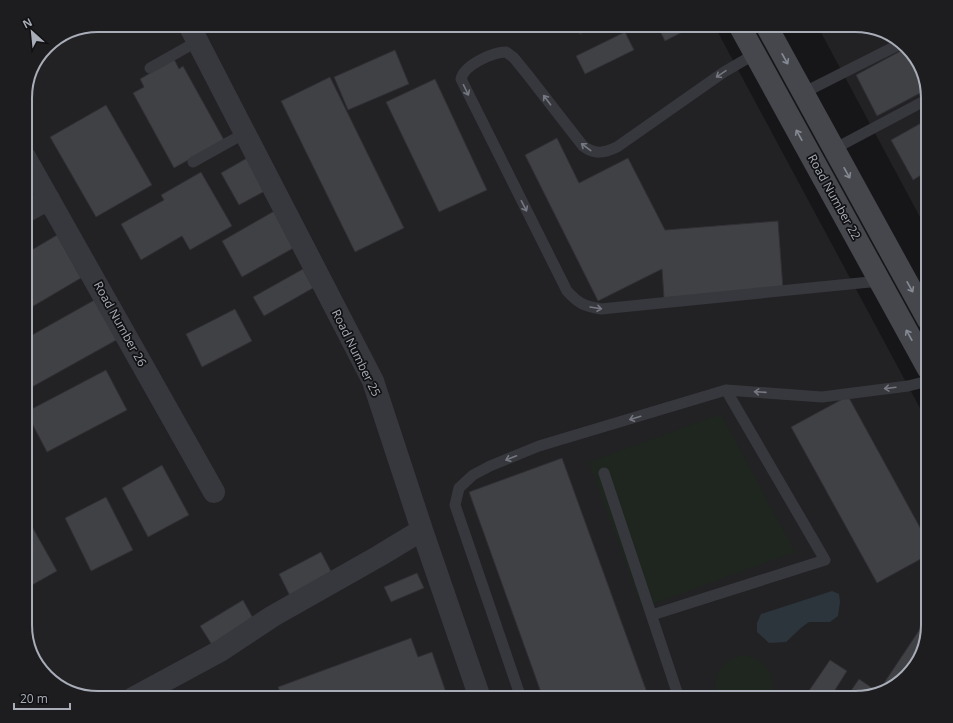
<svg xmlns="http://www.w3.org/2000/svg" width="953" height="723" viewBox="0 0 953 723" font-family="'Open Sans',sans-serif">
	<rect width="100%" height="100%" fill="#161618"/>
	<path fill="#222225" d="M98,25H714L928,423V625L913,670L887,691L855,698H98L53,683L33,658L25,630V93L32,66L50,43Z
		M817,25H855L900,40L921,66L928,98V232Z"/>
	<path fill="#1e261f" d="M721,414L795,552L642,608L589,462Z
		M743,655C765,659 780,676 768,698H720C708,677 723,660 743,655Z"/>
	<path fill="#2c353c" d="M832,591L839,594L840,602L838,616L830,622H809L802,627L786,642L769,643L757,632V623L761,614Z"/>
	<path fill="#404145" stroke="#303034" d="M575,25H598L580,34Z
		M657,25H692V27L665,41Z
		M625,32L634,50L585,74L576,56Z
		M906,48L921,66L926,90L877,116L856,75Z
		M395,50L409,84L348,110L334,77Z
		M174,59L179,69L183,66L224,140L174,168L133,93L144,87L140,79Z
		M330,77L404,228L355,252L281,101Z
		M435,79L487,190L439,212L386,102Z
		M106,105L152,185L96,217L50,137Z
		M923,122L928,131V171L913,180L891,140Z
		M557,138L579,183L628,158L665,230L778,221L783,288L664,298L662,269L598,301L525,155Z
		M247,158L265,191L239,205L221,173Z
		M201,172L232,226L190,250L182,236L141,260L121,224L164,200L161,195Z
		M276,210L297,246L242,277L222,241Z
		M57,235L81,278L25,311V254Z
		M303,269L313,288L264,316L253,297Z
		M98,298L120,338L32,387L25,374V339Z
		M235,309L252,341L202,367L186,334Z
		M106,370L127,410L47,452L26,412Z
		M848,396L928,542V555L877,583L791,427Z
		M562,458L649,698H543L469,492Z
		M162,465L189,515L148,537L122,488Z
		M106,497L133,550L91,571L65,518Z
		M25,514L57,571L25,589Z
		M321,552L333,575L292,600L279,574Z
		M417,573L424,588L391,602L384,587Z
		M243,600L254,620L212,645L200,626Z
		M922,626L927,630L913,670L887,691L878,692Z
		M411,638L418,657L432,652L448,698H282L278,687Z
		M830,660L847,671L835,690L846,698L859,679L878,692L877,693L855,698H804Z"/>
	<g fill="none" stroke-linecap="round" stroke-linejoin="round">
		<path stroke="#37383d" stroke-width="11" d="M755,54L724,72L617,147C604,153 595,155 583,146L527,74L514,58L506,52C493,52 464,65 461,79L567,291C579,304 584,306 601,309L880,281
			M150,68L198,41
			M803,93L902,43
			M834,149L928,99
			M193,162L245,133
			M604,473L679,698
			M652,615L825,560L726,390
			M521,698L455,505L459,488L473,475L490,466L539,446L726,390L822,397L908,386L928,381"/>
		<path stroke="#37383d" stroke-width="22" d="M189,25L373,381L422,530L480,698
			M25,157L214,492
			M25,212L49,199
			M133,698L220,651L273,616L379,556L422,530"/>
		<path stroke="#45474d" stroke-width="22" d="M739,25L928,369
			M766,25L928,320"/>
	</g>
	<defs><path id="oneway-shaft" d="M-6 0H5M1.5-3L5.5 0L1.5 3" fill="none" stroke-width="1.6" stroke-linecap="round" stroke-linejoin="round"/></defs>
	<g stroke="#858993">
		<use href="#oneway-shaft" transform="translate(785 59) rotate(61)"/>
		<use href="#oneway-shaft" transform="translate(799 135) rotate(-119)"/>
		<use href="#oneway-shaft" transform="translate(847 173) rotate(61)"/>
		<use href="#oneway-shaft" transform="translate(910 287) rotate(61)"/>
		<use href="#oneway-shaft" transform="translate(909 335) rotate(-119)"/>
	</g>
	<g stroke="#757881">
		<use href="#oneway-shaft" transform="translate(721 74) rotate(146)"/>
		<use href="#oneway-shaft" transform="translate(466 90) rotate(64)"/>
		<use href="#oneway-shaft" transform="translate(547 100) rotate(-127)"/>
		<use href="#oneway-shaft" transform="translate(586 147) rotate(-143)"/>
		<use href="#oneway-shaft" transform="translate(524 206) rotate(63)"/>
		<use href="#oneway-shaft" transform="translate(596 308) rotate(9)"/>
		<use href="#oneway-shaft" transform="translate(890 388) rotate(173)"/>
		<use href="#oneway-shaft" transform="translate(760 392) rotate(-176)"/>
		<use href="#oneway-shaft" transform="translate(635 418) rotate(163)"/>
		<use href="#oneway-shaft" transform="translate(511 458) rotate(158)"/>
	</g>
	<g text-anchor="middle" stroke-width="3.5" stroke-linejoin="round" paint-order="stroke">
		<g font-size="12" fill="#a8adb8" stroke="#111113">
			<text transform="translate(834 197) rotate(61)" y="4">Road Number 22</text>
			<text transform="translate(120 324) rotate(61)" y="4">Road Number 26</text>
			<text transform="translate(356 353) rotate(64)" y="4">Road Number 25</text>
		</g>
	</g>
	<path d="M0 0H953V723H0ZM98 32H855A66 66 0 0 1 921 98V625A66 66 0 0 1 855 691H98A66 66 0 0 1 32 625V98A66 66 0 0 1 98 32Z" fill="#1d1d20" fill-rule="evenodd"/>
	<path fill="none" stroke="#a8adb8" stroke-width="2" d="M98 32H855A66 66 0 0 1 921 98V625A66 66 0 0 1 855 691H98A66 66 0 0 1 32 625V98A66 66 0 0 1 98 32Z"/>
	<g transform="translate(32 32) rotate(333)" stroke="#111113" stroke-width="3" paint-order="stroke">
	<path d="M0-3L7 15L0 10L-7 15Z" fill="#a8adb8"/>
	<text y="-6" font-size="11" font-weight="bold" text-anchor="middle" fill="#a8adb8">N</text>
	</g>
	<path d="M14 703v6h56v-6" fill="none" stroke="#a8adb8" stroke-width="2"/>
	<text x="20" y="703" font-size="12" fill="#a8adb8" stroke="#111113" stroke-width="3" paint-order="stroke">20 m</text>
</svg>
